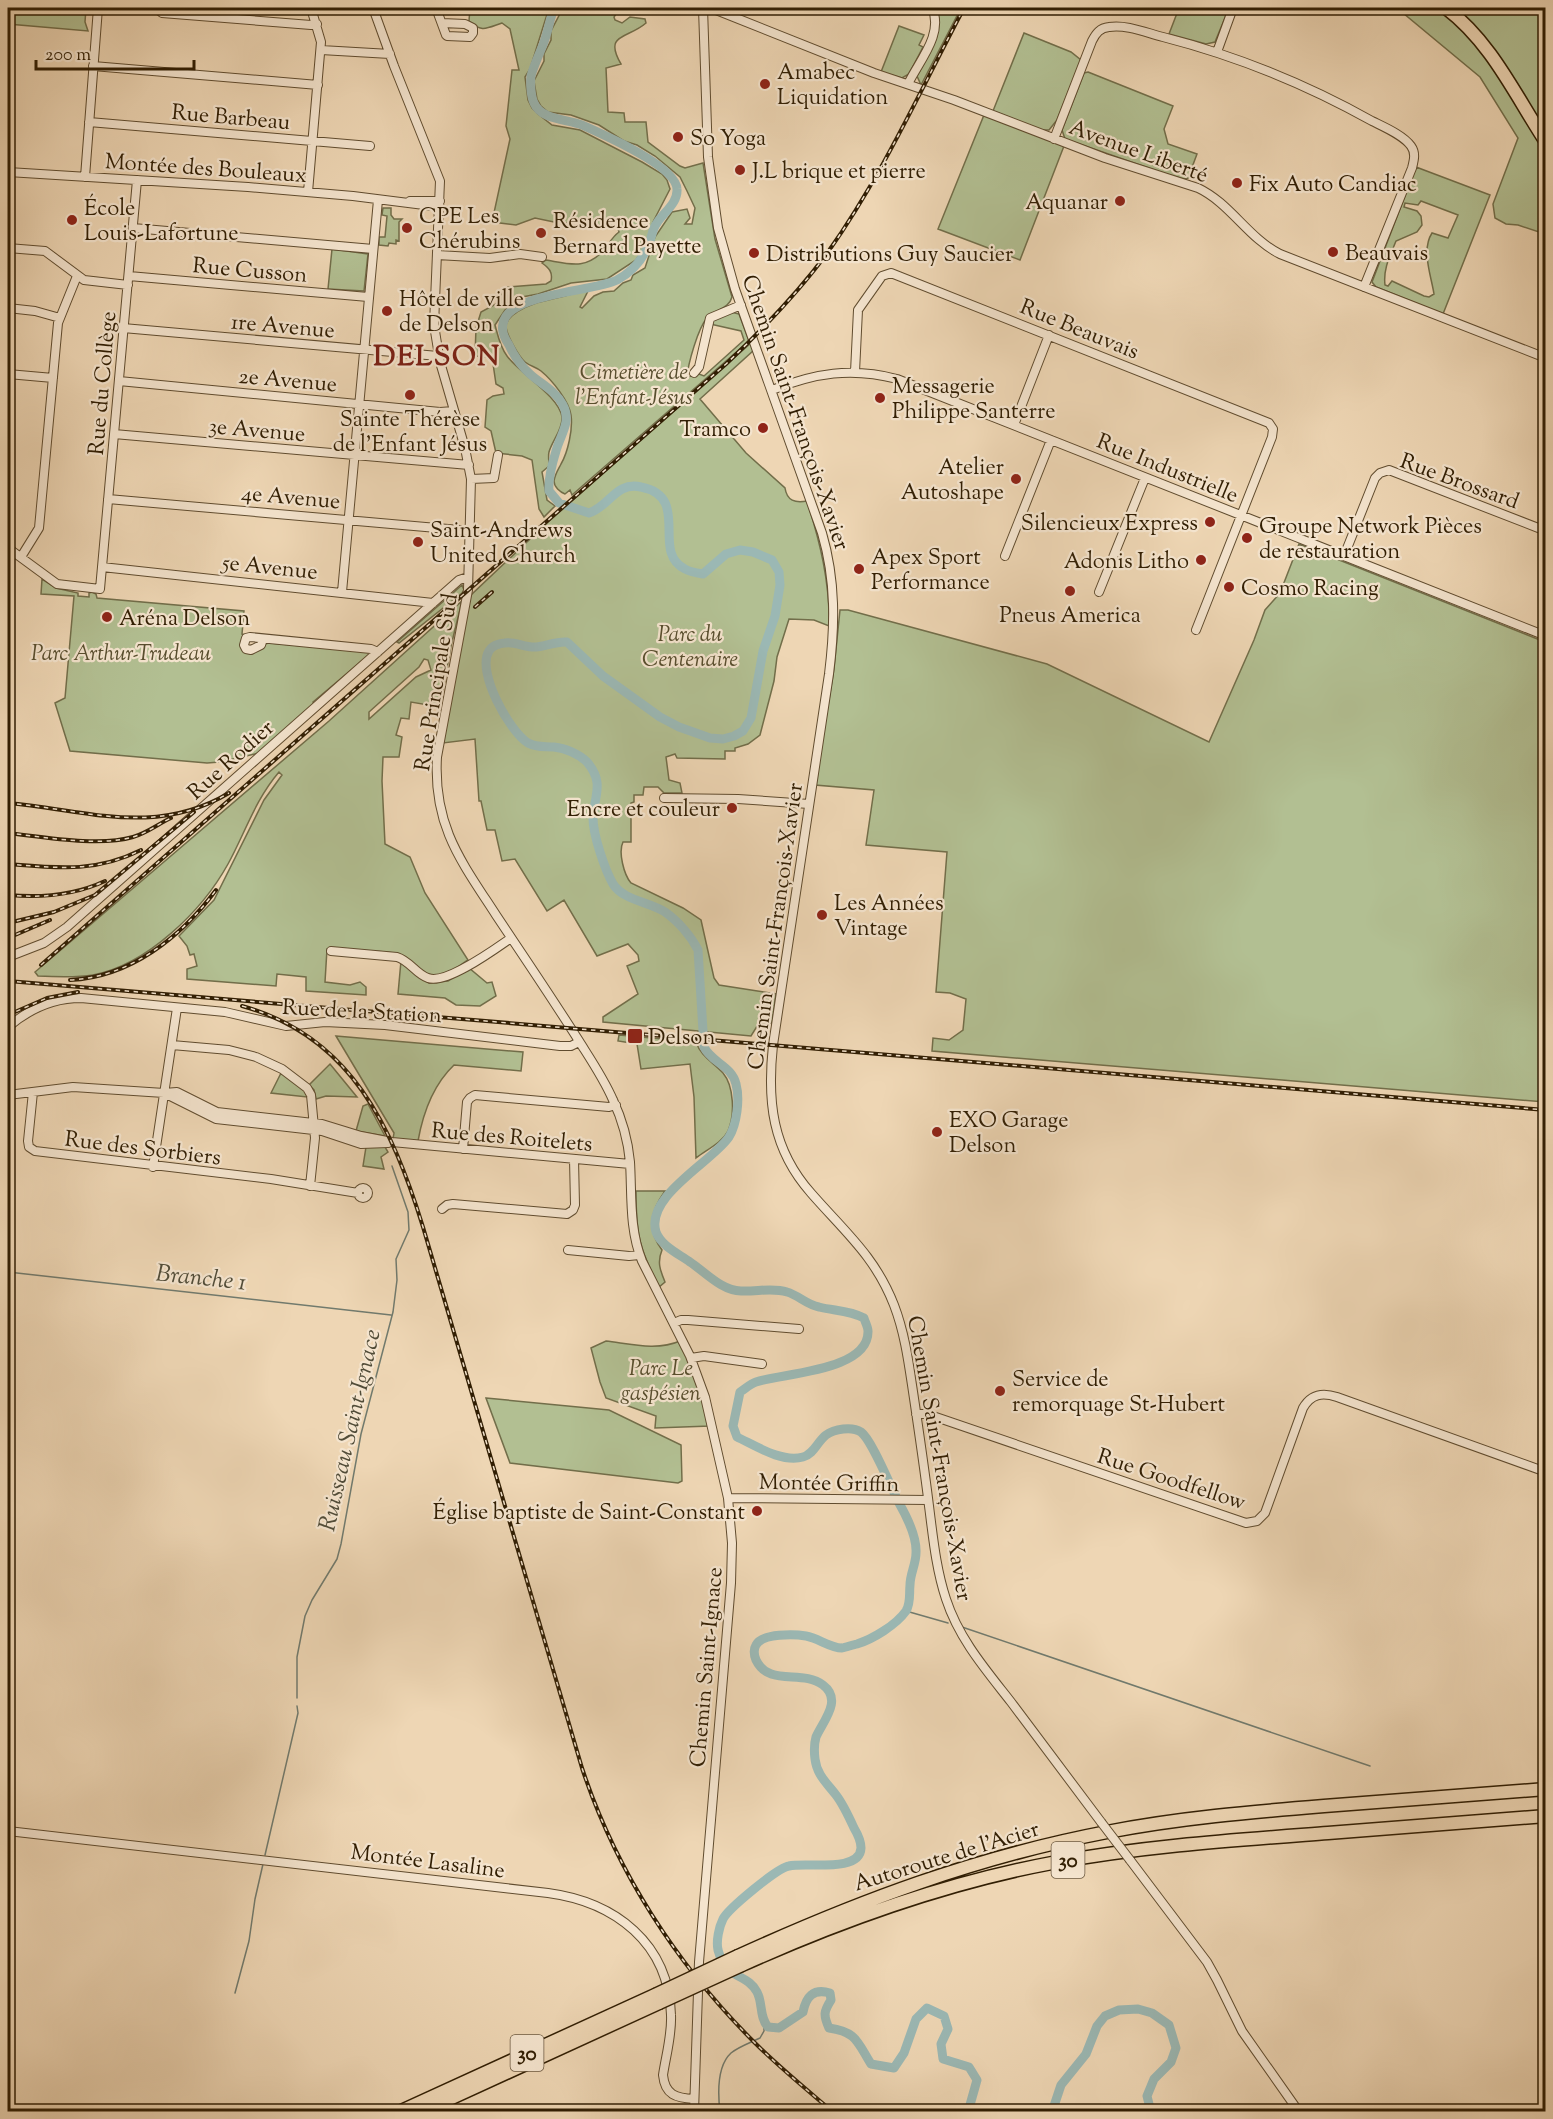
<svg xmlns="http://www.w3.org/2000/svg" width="1553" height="2119" viewBox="0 0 1553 2119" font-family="'Sorts Mill Goudy',serif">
	<rect width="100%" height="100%" fill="#eed6b4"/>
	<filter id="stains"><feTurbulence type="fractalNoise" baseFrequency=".00333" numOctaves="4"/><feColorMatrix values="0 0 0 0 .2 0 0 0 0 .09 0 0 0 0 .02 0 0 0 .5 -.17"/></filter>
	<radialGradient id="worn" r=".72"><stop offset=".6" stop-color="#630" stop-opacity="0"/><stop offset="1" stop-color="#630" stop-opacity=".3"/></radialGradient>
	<path fill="#b2bf92" stroke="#726e4a" stroke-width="1.5" fill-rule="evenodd" d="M8,8H86L85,22L88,31L8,24Z
		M470,8H549L530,69L525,77L528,100L532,108L538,114L552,125L580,130L642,162L662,174L667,180L670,189L653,222L645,246L636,260L607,279L571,283L538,294L522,297L505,310L495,325C498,336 500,347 507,356C519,373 559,396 562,417C563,429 552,441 549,452C548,456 549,461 549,466L542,472L547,500L555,506L544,517L539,509L532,460L522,456L496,453L491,431L485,427L487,400L493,396L504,394L503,388L496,384L492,357L475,356L476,328L481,312L496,304L503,291L508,287L546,284L551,281C553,272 549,268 542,263L546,260C570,264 586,270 604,250C609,244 612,237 619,232L618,229L612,226L554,222L535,218L516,225L492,222L510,139L506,126L512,70H519L510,29L502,23C487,28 482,33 469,21Z
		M563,8H620L614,17L615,20L622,23L630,17L645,19L646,23C628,39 603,33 621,64L606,68L608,112L624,113L625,122H646L648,142L680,166L685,168L703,163L715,239L732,297C729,309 715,309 707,318C698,328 688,364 687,377L699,374L704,376L744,340L741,331L710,324L712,320L731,312L739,314L749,341L572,495L570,490L565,494C560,492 554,487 554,481C555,474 558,470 561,464C568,452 573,429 571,415C569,401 552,380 541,371C536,367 530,366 525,362C519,357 506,334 506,326C506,321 512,315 517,312C536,299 561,300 582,290L588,291L580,307L582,308L594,296L603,292L614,291L623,283L631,280L633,275L645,268L655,237L672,212L687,209L690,218L685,224H692L695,208L687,191L680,177L655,156L637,145L624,141L599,125L571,115L548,112L541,106L537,99L534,81L544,61V54L551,40V31Z
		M936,8H961L921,85L917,76C928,55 946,32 936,8Z
		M1179,8H1229L1215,42L1206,44L1169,34Z
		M1397,8H1439L1474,37L1545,148V234L1518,225L1506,224L1495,218L1493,204L1518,138L1480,77Z
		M1451,8H1506L1545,14V136Z
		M899,26L924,35L919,45L923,47L909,74L902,78L881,72Z
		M1024,33L1071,52L1081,60L1057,120L1049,130H1041L993,111Z
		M1088,72L1173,106L1164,129L1168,144L1197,154L1188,178L1184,179L1163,173L1065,139L1062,130L1084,73Z
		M984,115L1064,146L1020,260L938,229Z
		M1416,167L1490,195L1443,314L1376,287L1372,282ZM1421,201L1458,215L1448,238L1432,233C1421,250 1431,275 1434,294L1429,297L1424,296L1392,281L1388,286L1385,285C1383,269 1390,256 1396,241L1417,232L1422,225L1421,216L1417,211L1404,207L1405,203L1418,205Z
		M383,208H391V215L394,219H402L399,222V241L396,240V244L389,243L388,246L379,245V237H385L387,216L382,215Z
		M332,249L368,254L364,291L328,289Z
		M751,343L754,350L700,399L746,453L785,488C787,501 795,503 807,501C820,542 830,582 829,626L814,620L789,619L777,657L774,681L760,735L748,744L735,748V751H725V759L677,758L675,754L666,757L669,780L680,783L682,793H664L658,787H644L643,795H634V802L631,803V842H623C618,852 624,875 631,883L683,908L701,920L714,978L719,985L776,994L772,1023H759L751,1036L603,1022V1017L638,994L627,966L639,961L638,955L628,944L597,956L564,900L547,911L515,859L502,861L495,830H487L481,801H479L475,739L443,743L470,596L548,522Z
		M1299,544L1545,642L1546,838L1542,846L1546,848L1545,1102L932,1051L933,1038L949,1040L963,1030L966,999L950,993L936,992L947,852L866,845L874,790L815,785L834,669L840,610H848L1047,664L1209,742L1254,640L1265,610L1280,593Z
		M42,579L56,588L78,593V596L89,597V593L92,592L96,594L97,598L244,611L242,634L248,635L242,647L270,643L369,652L370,654L313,702L315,704L259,753L220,762L207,763L70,751L55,703L65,698L74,596L41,594Z
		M462,585L464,590L462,593L399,643L397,642Z
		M462,601L451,646L440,707L411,702L409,719L401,718L396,735L402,737L399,757H383L382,781L385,844L410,857L425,893L468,960C460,965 452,972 443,975C422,981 414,956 394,953C372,950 349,950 327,949L325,982L350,985L360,982L366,987V995L306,991V977L277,974L276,986L187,979V969L197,966L194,954L190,955L187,946L179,936L214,900L264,800L282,775L279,772C255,800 245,833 228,864C202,911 147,965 93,975C75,978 56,977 38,976L35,972L329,721ZM424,659L428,660L431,670L416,677L369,719V712L419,667Z
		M401,961L429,983L448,981L469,968L487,983L492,982L496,996L480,1006L456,1005L445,998L398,994Z
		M619,1035L696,1042C701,1057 713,1062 723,1073C734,1086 735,1115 728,1131C722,1143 706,1150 696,1158L694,1097L690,1064L641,1069L637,1044L618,1041Z
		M336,1036L523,1052L521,1071L454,1065C433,1085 423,1113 418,1141L393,1139L394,1133Z
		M330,1064L357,1097L326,1096L316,1099L314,1090L309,1085Z
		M281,1073L306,1091L307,1097L271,1093Z
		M368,1104L385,1136L356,1131L363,1106Z
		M366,1147H385L388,1152L381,1157L384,1169L363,1166Z
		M636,1191H665C651,1211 646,1229 662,1250C657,1262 660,1270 665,1282L659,1287C639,1248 636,1234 636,1191Z
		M606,1341C631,1344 657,1351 680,1341L696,1376L710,1426L655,1428L656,1416L606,1398L600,1382L591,1348Z
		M486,1398L609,1410L681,1445L682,1481L678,1483L510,1463Z"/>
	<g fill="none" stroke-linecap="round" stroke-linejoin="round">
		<path stroke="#717a6d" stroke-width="1.5" d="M8,1272L391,1315
			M906,1611L948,1623
			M962,1627L1370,1766
			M297,1698V1657L305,1616L312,1600L337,1559L341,1544L361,1434L393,1312L397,1280L396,1259L409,1230L408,1212L392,1166
			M265,1855L298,1713L297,1706
			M235,1993L249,1941L255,1899L263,1864
			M720,2112C718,2095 717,2066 731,2053C740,2046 750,2043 760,2038L764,2031V2022"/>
		<path stroke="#9bb8b4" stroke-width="9" d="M554,8C550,19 548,31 544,42C540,53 534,65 531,76C530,83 531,97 534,103C541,120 567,119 582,125C602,134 676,166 677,189C678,203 664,212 657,223C652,229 652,237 649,244C643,259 632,272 617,280C593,292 507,293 503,324C501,331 505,339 509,345C514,356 521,366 530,374C541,384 556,391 563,405C572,422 560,435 556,451C552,464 548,478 549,491L559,503L589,513C609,507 616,481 641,487C692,497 650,552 685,569C690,572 697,573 703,574L726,554L740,550L753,552L772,560L779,572L780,585L775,616L763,651L751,718L743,731L734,736L723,739L710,738L679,727L660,717L603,676L567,642C557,641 546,646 536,647C525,648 515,641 505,643C499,643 492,646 489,651C476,671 509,731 528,743C537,748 545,746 554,747C565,748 579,754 587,762C605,783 594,796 593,818C593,835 605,870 613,884C623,900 649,902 665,912C678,921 691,936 698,950L704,1047C711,1062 732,1066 736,1084C740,1099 737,1124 729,1137C712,1162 645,1196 656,1232C661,1246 679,1254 690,1262C705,1272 722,1291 741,1291C756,1292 772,1287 787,1292C798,1295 807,1305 819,1307C835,1311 849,1310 864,1318C865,1322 868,1327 868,1331C869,1371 783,1373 756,1382C750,1384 745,1389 740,1392L733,1426L737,1437C756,1446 782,1463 803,1457C814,1454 817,1442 826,1435C834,1429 852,1426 861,1432C872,1440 891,1488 899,1503C907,1517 917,1537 916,1553C916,1564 910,1574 910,1585C909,1594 911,1603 906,1611C896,1625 873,1639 857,1644C853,1645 846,1647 842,1648C830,1648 818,1638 806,1636C795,1634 762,1633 756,1645C753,1650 754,1655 756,1660C769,1687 802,1669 823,1685C843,1700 823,1721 816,1737C814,1744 814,1751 815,1759C817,1775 826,1782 836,1795C843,1804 849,1817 854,1828C857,1833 861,1841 861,1848C860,1873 806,1862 789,1866C777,1868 728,1909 723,1919C719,1927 716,1941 718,1950C726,1980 747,1973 757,1992C763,2003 759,2017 768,2027L779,2028L803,2012C806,1997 813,1988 830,1993L831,2000C824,2011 823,2015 829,2028C857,2032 857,2042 871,2064L894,2068L904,2053L916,2019L927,2008L944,2016L948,2029L941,2044L943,2059L969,2067L977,2080L968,2112
			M1052,2112L1061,2085L1086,2054L1097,2026L1105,2016L1119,2010L1138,2009L1152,2013L1169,2025L1176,2048L1171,2062L1154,2079L1147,2096L1151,2112"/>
		<defs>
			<path id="minor" d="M156,8L162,13L311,25L317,24
				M373,8L394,66L440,181L434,325L440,362L465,448L471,479L468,590L437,757C433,826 461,861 496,915C524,957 552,998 579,1041C591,1060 604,1079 613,1100C622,1119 628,1141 630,1162C632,1195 629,1229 642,1261L690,1356L705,1397L728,1498L732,1543L731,1583L699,1962L694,2112
				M436,8L446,35L447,36L470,37L473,33V28L465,24L442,23
				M703,8L708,157L718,228L735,289L822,533C836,581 835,626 829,674L773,1045C767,1101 772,1149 811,1193C844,1231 875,1256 894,1305C904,1331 908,1358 912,1385C918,1425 924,1465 929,1506C933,1537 936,1569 946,1599C959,1639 986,1670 1011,1702C1041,1742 1071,1782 1101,1822
				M703,8H711L874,73L954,100L1105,158L1198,188C1230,203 1248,238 1280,254L1546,358
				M321,50L390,54
				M1217,52L1233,8
				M93,66L318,85
				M908,84C919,61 944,34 932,8
				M89,122L370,146
				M1054,139L1092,41C1096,33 1100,28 1109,27C1126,24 1147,33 1163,37C1237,56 1306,84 1372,121C1384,127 1403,135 1411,146C1416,153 1414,160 1412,168L1364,287
				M8,172L248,187L353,196L440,207
				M85,177L98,8
				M308,192L321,42L311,8
				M410,201H440
				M133,228L373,249
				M8,248L45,251L84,280L128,285
				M437,255L490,258L520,254L542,257
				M129,276L368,297
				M8,308L35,311L60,318
				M123,328L438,356
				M855,372L858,310L882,276L891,273L1269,423L1273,429L1272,437L1196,630
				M694,373L699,367L710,318L741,305
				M8,374L53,378
				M119,381L440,412L454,411
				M772,390C815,373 851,367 897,379L1546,636
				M1014,425L1049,335
				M114,434L469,465
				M471,479L494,478L498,455
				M108,499L471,531
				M8,548L57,584L100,589L137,180
				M1005,556L1051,440
				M1344,556L1375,478L1380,473L1389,470L1546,531
				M21,557L39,528L58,323L77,276
				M102,567L433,603
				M342,592L378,200
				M1099,592L1145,478
				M263,639L261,645L251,650L246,649L244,645L246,638L250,637L371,649L378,652
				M664,798L738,799L809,804
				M331,951L397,957C410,961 416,974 428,978C446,985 495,949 511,938
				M8,957L44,943L67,927L459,580L468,577
				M8,1027C29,1009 52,998 81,998L225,1012L286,1026L325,1022L385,1025L560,1046H571L579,1042
				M172,1045L229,1050L256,1057L282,1069L307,1088L311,1095L315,1138L310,1186
				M33,1092L28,1141L29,1147L35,1151L271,1179L358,1193
				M164,1093L216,1119L322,1131L361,1144L388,1143
				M8,1095L73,1087L164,1093L177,1092L217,1112L322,1124L361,1136L392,1142L630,1164
				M463,1149L467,1102L470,1098L475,1095L609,1107L616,1105
				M153,1167L177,1008
				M358 1193a5 5 0 1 1 10 0a5 5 0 1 1-10 0Z
				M442,1209L447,1205L453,1204L567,1214L573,1210L575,1205L574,1159
				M568,1250L629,1256L639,1255
				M674,1323L681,1320H688L799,1329
				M691,1358L704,1356L762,1364
				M916,1414H927L1246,1523L1257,1521L1265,1513L1303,1408C1311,1394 1322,1392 1337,1397L1546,1472
				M728,1498L928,1500
				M8,1831L548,1893C615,1902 669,1943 671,2015C672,2035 666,2055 663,2075C665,2095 676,2098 694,2099
				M1130,1860L1207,1962L1217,1980L1242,2031L1299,2112"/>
			<path id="highway" d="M1446,8C1492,43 1515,95 1546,142
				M1545,8H1546
				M738,1956C859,1901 976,1857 1107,1832C1179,1818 1251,1812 1324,1806C1398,1800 1472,1795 1546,1789
				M742,1965C842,1920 945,1883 1052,1863C1144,1846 1236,1840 1328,1833C1400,1828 1473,1822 1546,1816
				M399,2112L655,1995
				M421,2112L659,2003"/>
		</defs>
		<use href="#minor" stroke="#604c2f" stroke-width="10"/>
		<use href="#highway" stroke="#311e03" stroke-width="15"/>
		<use href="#minor" stroke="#f4e4ce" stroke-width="8"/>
		<use href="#highway" stroke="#eed6b4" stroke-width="12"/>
		<defs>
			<path id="rail" d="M475,607L492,592
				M8,803C87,810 155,837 229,793
				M8,833C44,837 99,847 133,837C147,833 158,824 171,818
				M8,864C57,868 95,873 141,850
				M8,895C41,898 73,896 105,881
				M8,923L54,912L95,895L194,812
				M8,938L50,920
				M41,965L726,364C763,329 798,293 828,252C882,176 921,89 964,8
				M70,980C131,977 181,937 216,890
				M8,981L1546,1110
				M242,1006C351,1036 392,1127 423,1227L582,1768C616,1871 677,1965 754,2042C779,2067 806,2089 833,2112
				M8,1015L47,998L78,992"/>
		</defs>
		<use href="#rail" stroke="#311e03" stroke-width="4"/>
		<use href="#rail" stroke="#f4e4ce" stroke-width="1.5" stroke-dasharray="4.5" stroke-linecap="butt"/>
		<defs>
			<path id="minor-bridge" d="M1101,1822L1130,1860"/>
			<path id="highway-bridge" d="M655,1995L738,1956
				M659,2003L742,1965"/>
		</defs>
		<use href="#minor-bridge" stroke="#604c2f" stroke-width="10" stroke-linecap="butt"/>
		<use href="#highway-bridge" stroke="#311e03" stroke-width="15" stroke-linecap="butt"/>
		<use href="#minor-bridge" stroke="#f4e4ce" stroke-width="8"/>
		<use href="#highway-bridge" stroke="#eed6b4" stroke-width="12"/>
	</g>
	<g fill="#8f2418" stroke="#f4e4ce" stroke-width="2">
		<circle cx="765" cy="84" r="6"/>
		<circle cx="678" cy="137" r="6"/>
		<circle cx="740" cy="170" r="6"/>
		<circle cx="1237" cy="183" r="6"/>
		<circle cx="1120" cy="201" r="6"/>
		<circle cx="72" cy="220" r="6"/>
		<circle cx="407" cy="228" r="6"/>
		<circle cx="541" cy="233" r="6"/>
		<circle cx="1333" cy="252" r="6"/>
		<circle cx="754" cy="253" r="6"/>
		<circle cx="387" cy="311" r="6"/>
		<circle cx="410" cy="395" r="6"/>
		<circle cx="880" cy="398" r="6"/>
		<circle cx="763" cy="428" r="6"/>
		<circle cx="1016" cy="479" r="6"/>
		<circle cx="1210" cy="522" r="6"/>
		<circle cx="1247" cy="538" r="6"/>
		<circle cx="418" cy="542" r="6"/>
		<circle cx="1201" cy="560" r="6"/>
		<circle cx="859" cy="569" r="6"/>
		<circle cx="1229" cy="587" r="6"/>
		<circle cx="1070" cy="591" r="6"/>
		<circle cx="107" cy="617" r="6"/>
		<circle cx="732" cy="808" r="6"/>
		<circle cx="822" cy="915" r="6"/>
		<rect x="627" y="1028" width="16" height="16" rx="3"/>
		<circle cx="937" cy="1132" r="6"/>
		<circle cx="1000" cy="1391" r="6"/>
		<circle cx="757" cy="1511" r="6"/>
	</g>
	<g text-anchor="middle" stroke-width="4.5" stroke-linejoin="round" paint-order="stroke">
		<g fill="#f4e4ce" stroke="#6c5940" stroke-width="1.5">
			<rect x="1051.5" y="1842" width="33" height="36" rx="4.5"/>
			<rect x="510.5" y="2035" width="33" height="36" rx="4.5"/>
		</g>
		<g font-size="21" font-weight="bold" fill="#311e03">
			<text x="1068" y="1867">30</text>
			<text x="527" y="2060">30</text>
		</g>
		<g font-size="22" fill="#311e03" stroke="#f4e4ce" text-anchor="start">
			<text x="777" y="79">Amabec<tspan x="777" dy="25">Liquidation</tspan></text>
			<text x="690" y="145">So Yoga</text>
			<text x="752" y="178">J.L brique et pierre</text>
			<text x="1249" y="191">Fix Auto Candiac</text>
			<text x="1108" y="209" text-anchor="end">Aquanar</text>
			<text x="84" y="215">École<tspan x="84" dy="25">Louis-Lafortune</tspan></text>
			<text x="419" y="223">CPE Les<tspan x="419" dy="25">Chérubins</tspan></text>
			<text x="553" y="228">Résidence<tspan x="553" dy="25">Bernard Payette</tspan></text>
			<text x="1345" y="260">Beauvais</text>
			<text x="766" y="261">Distributions Guy Saucier</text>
			<text x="399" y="306">Hôtel de ville<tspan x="399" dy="25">de Delson</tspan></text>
			<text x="892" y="393">Messagerie<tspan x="892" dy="25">Philippe Santerre</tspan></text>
			<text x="410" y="426" text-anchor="middle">Sainte Thérèse<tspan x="410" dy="25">de l'Enfant Jésus</tspan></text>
			<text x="751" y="436" text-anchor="end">Tramco</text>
			<text x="1004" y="474" text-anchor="end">Atelier<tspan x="1004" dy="25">Autoshape</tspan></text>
			<text x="1198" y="530" text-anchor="end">Silencieux Express</text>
			<text x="1259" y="533">Groupe Network Pièces<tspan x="1259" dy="25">de restauration</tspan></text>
			<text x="430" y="537">Saint-Andrews<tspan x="430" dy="25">United Church</tspan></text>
			<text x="871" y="564">Apex Sport<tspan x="871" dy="25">Performance</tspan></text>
			<text x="1189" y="568" text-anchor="end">Adonis Litho</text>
			<text x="1241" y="595">Cosmo Racing</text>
			<text x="1070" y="622" text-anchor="middle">Pneus America</text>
			<text x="119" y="625">Aréna Delson</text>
			<text x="720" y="816" text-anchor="end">Encre et couleur</text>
			<text x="834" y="910">Les Années<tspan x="834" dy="25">Vintage</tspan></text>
			<text x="648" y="1044">Delson</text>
			<text x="949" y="1127">EXO Garage<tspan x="949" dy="25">Delson</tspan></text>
			<text x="1012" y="1386">Service de<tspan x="1012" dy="25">remorquage St-Hubert</tspan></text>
			<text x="745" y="1519" text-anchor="end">Église baptiste de Saint-Constant</text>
		</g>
		<g font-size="22" fill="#311e03" stroke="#f4e4ce">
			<text transform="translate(231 116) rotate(5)" y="8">Rue Barbeau</text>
			<text transform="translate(1139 150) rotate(20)" y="8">Avenue Liberté</text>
			<text transform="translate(206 167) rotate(4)" y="8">Montée des Bouleaux</text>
			<text transform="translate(250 269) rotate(5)" y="8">Rue Cusson</text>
			<text transform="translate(283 325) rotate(5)" y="8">1re Avenue</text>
			<text transform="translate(1080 328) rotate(22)" y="8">Rue Beauvais</text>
			<text transform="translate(288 379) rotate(5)" y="8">2e Avenue</text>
			<text transform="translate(101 383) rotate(-85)" y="8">Rue du Collège</text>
			<text transform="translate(797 412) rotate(71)" y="8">Chemin Saint-François-Xavier</text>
			<text transform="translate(257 429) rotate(5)" y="8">3e Avenue</text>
			<text transform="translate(1168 467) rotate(22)" y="8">Rue Industrielle</text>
			<text transform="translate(1460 480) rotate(20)" y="8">Rue Brossard</text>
			<text transform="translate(291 496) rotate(5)" y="8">4e Avenue</text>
			<text transform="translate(270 566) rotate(6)" y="8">5e Avenue</text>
			<text transform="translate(435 682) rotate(-81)" y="8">Rue Principale Sud</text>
			<text transform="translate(230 759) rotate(-42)" y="8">Rue Rodier</text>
			<text transform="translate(774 926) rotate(-82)" y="8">Chemin Saint-François-Xavier</text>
			<text transform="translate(362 1010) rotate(3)" y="8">Rue de la Station</text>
			<text transform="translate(512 1136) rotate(5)" y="8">Rue des Roitelets</text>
			<text transform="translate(143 1147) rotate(7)" y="8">Rue des Sorbiers</text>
			<text transform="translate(941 1458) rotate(80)" y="8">Chemin Saint-François-Xavier</text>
			<text transform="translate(1172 1478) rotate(18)" y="8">Rue Goodfellow</text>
			<text transform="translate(829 1482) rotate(1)" y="8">Montée Griffin</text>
			<text transform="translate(705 1667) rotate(-85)" y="8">Chemin Saint-Ignace</text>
			<text transform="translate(946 1855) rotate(-17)" y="8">Autoroute de l'Acier</text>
			<text transform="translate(428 1860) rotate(7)" y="8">Montée Lasaline</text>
		</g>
		<g font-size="22" font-style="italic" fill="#584e2e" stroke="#f4e4ce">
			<text x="634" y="379">Cimetière de<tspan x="634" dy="25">l'Enfant-Jésus</tspan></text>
			<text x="690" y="641">Parc du<tspan x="690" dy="25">Centenaire</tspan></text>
			<text x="121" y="660">Parc Arthur-Trudeau</text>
			<text x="661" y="1375">Parc Le<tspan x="661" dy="25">gaspésien</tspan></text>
		</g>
		<g font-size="24" font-style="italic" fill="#514c38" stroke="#f4e4ce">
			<text transform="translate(201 1277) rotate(6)" y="8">Branche 1</text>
			<text transform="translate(349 1430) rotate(-77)" y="8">Ruisseau Saint-Ignace</text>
		</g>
		<g font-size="28" font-weight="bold" letter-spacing="1.5" fill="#7a1f14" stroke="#f4e4ce">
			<text x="437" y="365">DELSON</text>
		</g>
	</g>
	<rect width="1553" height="2119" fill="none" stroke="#eed6b4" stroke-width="30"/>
	<rect x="9" y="9" width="1535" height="2101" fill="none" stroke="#311e03" stroke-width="3"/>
	<rect x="15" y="15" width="1523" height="2089" fill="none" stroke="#311e03" stroke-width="1.5"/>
	<path d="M36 60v9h158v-9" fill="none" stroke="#311e03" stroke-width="3"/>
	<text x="45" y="60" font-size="18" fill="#311e03" stroke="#f4e4ce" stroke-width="4.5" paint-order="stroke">200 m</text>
	<rect width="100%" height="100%" filter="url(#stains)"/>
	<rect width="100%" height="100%" fill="url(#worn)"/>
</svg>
